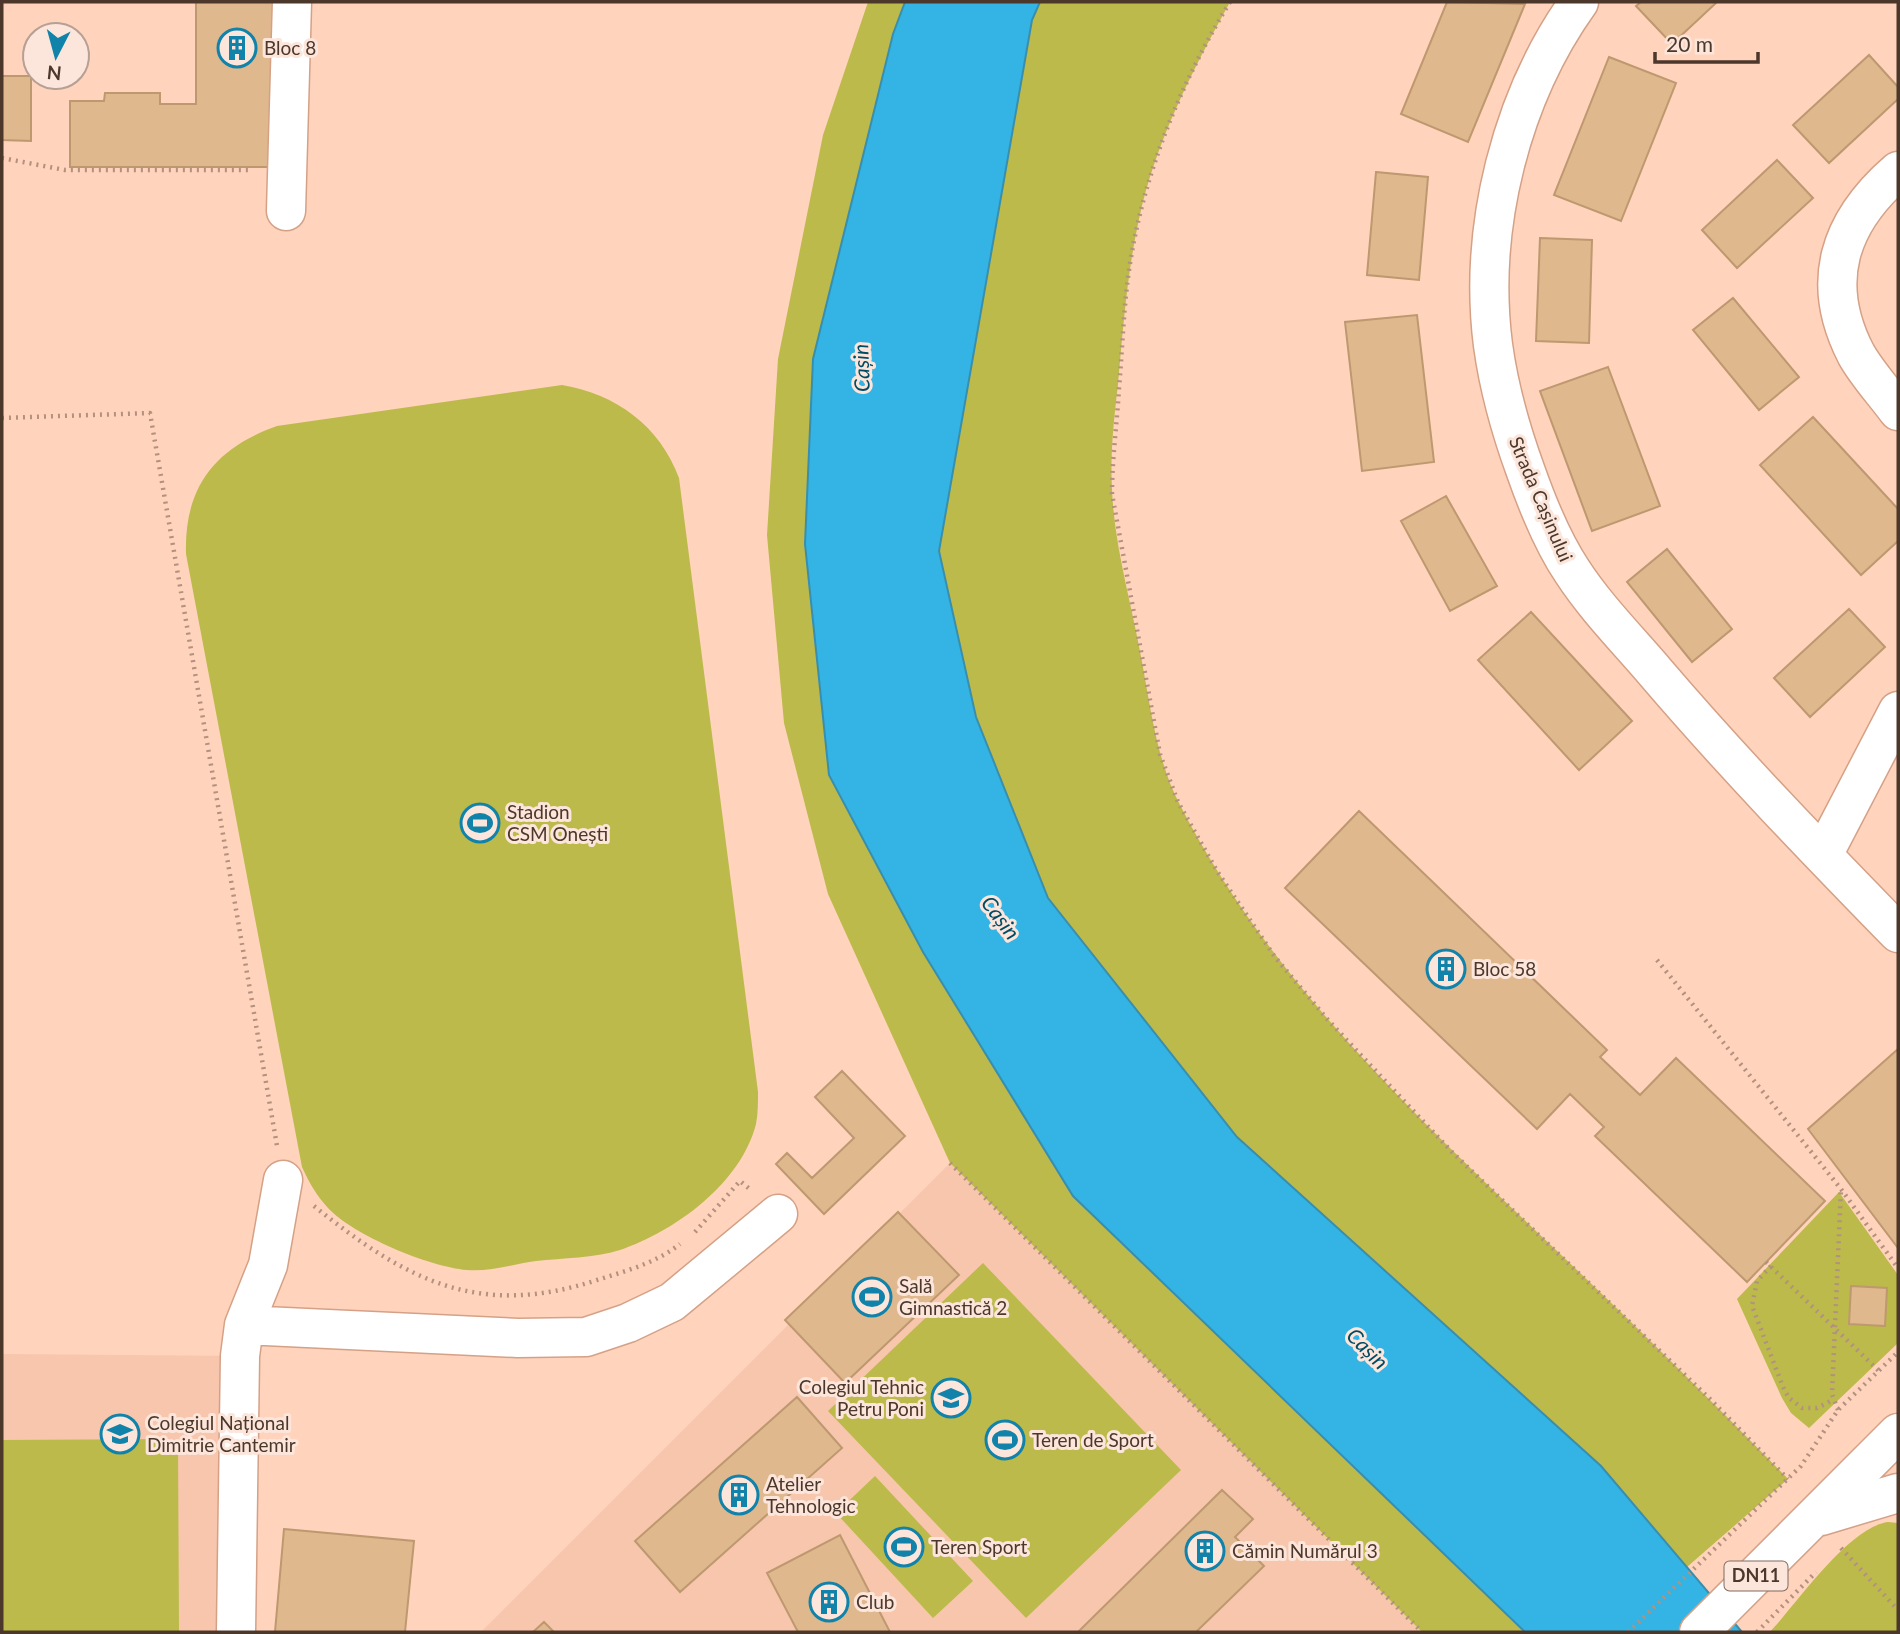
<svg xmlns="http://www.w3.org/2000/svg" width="1900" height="1634" viewBox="0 0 1900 1634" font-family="Lato,sans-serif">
	<rect width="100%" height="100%" fill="#ffd3bc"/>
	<path fill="#f7c6ac" d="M950,1163L1422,1632H481Z
		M2,1354L240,1356L236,1632H2Z"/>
	<path fill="#bcba4a" d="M868,2H905L893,34L813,359L805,544L829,776L1073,1196L1525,1632H1422L950,1163L828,894L784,723L767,535L778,359L823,135Z
		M1040,2H1230C1193,69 1155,143 1139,219C1127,274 1123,329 1118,384C1114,419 1110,454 1112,489C1114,546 1132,605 1142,662C1151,710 1157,761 1180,805C1266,973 1403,1104 1538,1233C1623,1313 1706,1395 1788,1479L1687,1567L1601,1466L1237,1137L1048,898L976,717L939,551L1032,20Z
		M562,385C616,394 660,426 679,478L758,1092C758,1102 758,1114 756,1124C741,1183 676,1231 620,1250C594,1258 563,1258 536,1261C514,1264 489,1272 467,1270C429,1267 353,1235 328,1208C316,1195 309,1182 302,1167L186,554C184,487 215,448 277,426Z
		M1839,1192L1898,1275V1343L1809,1428L1791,1413L1782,1398L1737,1299Z
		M983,1263L1181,1470L1026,1618L828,1411Z
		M178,1439L179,1632H2V1440Z
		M875,1476L973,1581L933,1618L836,1513Z
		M1888,1522L1898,1523V1632H1770C1797,1603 1849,1527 1888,1522Z"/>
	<path fill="#33b4e5" stroke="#3a8ead" stroke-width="2" d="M905,2H1040L1032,20L939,551L976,717L1048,898L1237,1137L1601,1466L1742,1632H1525L1073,1196L923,952L829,775L805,544L813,359L893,34Z"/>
	<path fill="#e0b88e" stroke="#be986f" stroke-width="2" d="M196,2H278V167H70V101H104L105,93H160V104H196Z
		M1447,2L1525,4L1468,142L1401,114Z
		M1641,2H1717L1672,44L1636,6Z
		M1869,55L1898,87V99L1829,163L1793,125Z
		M1609,57L1676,83L1621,221L1554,195Z
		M2,76H31V141L2,140Z
		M1777,160L1813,198L1737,268L1702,230Z
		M1376,172L1428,177L1419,280L1367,275Z
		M1540,238L1592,240L1589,343L1536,341Z
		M1733,298L1799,377L1759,410L1693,330Z
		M1417,315L1434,462L1362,471L1345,322Z
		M1608,367L1660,506L1592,531L1540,391Z
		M1813,417L1898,509V541L1861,575L1760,465Z
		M1446,496L1497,586L1450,611L1401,521Z
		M1667,549L1732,629L1692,662L1627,582Z
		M1849,609L1885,647L1810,717L1774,678Z
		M1531,612L1632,721L1579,770L1478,660Z
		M1359,811L1607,1050L1600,1057L1640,1095L1676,1058L1825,1201L1747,1282L1595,1136L1604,1127L1570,1094L1537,1129L1285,888Z
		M1898,1049V1248L1808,1129Z
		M842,1071L905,1136L824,1214L776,1164L787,1153L812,1178L854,1138L815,1097Z
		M898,1212L959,1275L845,1383L785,1320Z
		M1851,1286L1887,1288L1885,1326L1849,1324Z
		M797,1397L842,1448L680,1592L635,1541Z
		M1222,1490L1253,1519L1235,1537L1264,1566L1196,1632H1078Z
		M284,1529L414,1541L405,1632H275Z
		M840,1535L890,1632H798L767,1573Z
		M544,1622L554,1632H533Z"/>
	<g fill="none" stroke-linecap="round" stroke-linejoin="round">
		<defs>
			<path id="minor" d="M1579,2C1511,97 1478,228 1493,345C1499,389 1511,431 1526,472C1538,506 1552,541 1572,571C1596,608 1628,640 1656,673C1733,763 1815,848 1898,933
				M1898,171C1839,222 1819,282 1856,354C1867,374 1885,393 1898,411
				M286,211L292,2
				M1823,855L1898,711
				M244,1325L518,1338L586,1337L628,1323L672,1302L778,1214
				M236,1632L240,1356L244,1325L268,1265L283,1180"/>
			<path id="major" d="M1821,1516L1898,1493
				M1699,1632L1898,1433"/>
		</defs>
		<use href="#minor" stroke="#d5a186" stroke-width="41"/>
		<use href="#major" stroke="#d5a186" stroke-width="41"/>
		<path stroke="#b3917f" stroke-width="4.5" stroke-dasharray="2 5" stroke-linecap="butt" d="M1230,2C1178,86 1138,188 1127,286C1123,320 1122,354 1119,388C1117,424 1112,458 1112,494L1160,754L1178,802L1217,871L1275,957L1328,1020L1453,1153L1709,1398L1788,1479
			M2,158L65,170H251
			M2,418L150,413L277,1146
			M1657,960L1841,1189L1898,1268
			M950,1163L1422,1632
			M314,1206C406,1280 478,1319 597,1280C626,1271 656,1263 680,1244
			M695,1232L740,1181L751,1190
			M1766,1262L1879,1371
			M1771,1266L1757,1281L1752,1306L1783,1387L1789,1398L1802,1408H1817L1833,1400
			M1838,1410L1832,1394L1841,1189
			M1841,1548L1898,1610
			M1628,1632L1801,1466L1838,1410L1898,1352
			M1757,1632L1816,1572"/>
		<use href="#minor" stroke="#fff" stroke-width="38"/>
		<use href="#major" stroke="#fff" stroke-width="38"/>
	</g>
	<defs>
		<symbol id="building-ring" viewBox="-11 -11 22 22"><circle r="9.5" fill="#fce5da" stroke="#1182a9" stroke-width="1.5"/><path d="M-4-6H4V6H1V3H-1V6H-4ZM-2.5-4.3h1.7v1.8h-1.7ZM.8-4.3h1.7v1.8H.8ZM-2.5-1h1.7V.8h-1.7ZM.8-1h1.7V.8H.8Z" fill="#1182a9"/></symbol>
		<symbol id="stadium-ring" viewBox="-11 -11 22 22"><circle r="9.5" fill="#fce5da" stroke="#1182a9" stroke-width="1.5"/><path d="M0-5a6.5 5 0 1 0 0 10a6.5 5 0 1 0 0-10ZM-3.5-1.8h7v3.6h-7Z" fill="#1182a9"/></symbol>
		<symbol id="school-ring" viewBox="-11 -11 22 22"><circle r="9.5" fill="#fce5da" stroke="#1182a9" stroke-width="1.5"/><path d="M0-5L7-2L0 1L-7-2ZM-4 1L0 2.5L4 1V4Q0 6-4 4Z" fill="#1182a9"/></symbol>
	</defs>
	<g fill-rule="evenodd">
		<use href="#building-ring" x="215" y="26" width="44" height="44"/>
		<use href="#stadium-ring" x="458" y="801" width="44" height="44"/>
		<use href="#building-ring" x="1424" y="947" width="44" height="44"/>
		<use href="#stadium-ring" x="850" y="1275" width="44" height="44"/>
		<use href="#school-ring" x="929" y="1376" width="44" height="44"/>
		<use href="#school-ring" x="98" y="1412" width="44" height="44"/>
		<use href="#stadium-ring" x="983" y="1418" width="44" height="44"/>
		<use href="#building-ring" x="717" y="1473" width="44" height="44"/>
		<use href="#stadium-ring" x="882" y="1525" width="44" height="44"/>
		<use href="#building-ring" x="1183" y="1529" width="44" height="44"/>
		<use href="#building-ring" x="807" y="1580" width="44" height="44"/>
	</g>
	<g text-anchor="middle" stroke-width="6" stroke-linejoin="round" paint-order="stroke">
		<rect fill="#fce5da" stroke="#816b60" stroke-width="2" x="1724.5" y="1561.5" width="63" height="29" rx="5"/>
		<g font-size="18" font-weight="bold" fill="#4c372b">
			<text x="1756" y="1582">DN11</text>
		</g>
		<g font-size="19" fill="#4c372b" stroke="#fce5da" text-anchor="start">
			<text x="264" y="55">Bloc 8</text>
			<text x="507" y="819">Stadion<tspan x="507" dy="22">CSM Onești</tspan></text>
			<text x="1473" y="976">Bloc 58</text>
			<text x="899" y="1293">Sală<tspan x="899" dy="22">Gimnastică 2</tspan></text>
			<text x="924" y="1394" text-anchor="end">Colegiul Tehnic<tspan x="924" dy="22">Petru Poni</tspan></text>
			<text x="147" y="1430">Colegiul Național<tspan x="147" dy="22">Dimitrie Cantemir</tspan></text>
			<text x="1032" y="1447">Teren de Sport</text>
			<text x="766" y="1491">Atelier<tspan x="766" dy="22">Tehnologic</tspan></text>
			<text x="931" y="1554">Teren Sport</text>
			<text x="1232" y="1558">Cămin Numărul 3</text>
			<text x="856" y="1609">Club</text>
		</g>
		<g font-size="19" fill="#4c372b" stroke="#fce5da">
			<text transform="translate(1541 499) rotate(67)" y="7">Strada Cașinului</text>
		</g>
		<g font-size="21" font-style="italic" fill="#004b64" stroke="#fce5da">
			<text transform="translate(862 368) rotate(-92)" y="7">Cașin</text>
			<text transform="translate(1000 918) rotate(53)" y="7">Cașin</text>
			<text transform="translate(1367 1349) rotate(45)" y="7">Cașin</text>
		</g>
	</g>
	<rect width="1900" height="1634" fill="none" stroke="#4c372b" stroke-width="7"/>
	<g transform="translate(56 56) rotate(186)"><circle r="33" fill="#fce5da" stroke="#b69f94" stroke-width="2"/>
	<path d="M0-5L12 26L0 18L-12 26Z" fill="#1182a9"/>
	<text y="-10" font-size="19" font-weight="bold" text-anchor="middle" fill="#4c372b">N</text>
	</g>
	<path d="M1655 52v10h103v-10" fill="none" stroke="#4c372b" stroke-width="3.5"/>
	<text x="1666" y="52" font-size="21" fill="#4c372b" stroke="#fce5da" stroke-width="5" paint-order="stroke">20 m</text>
</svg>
